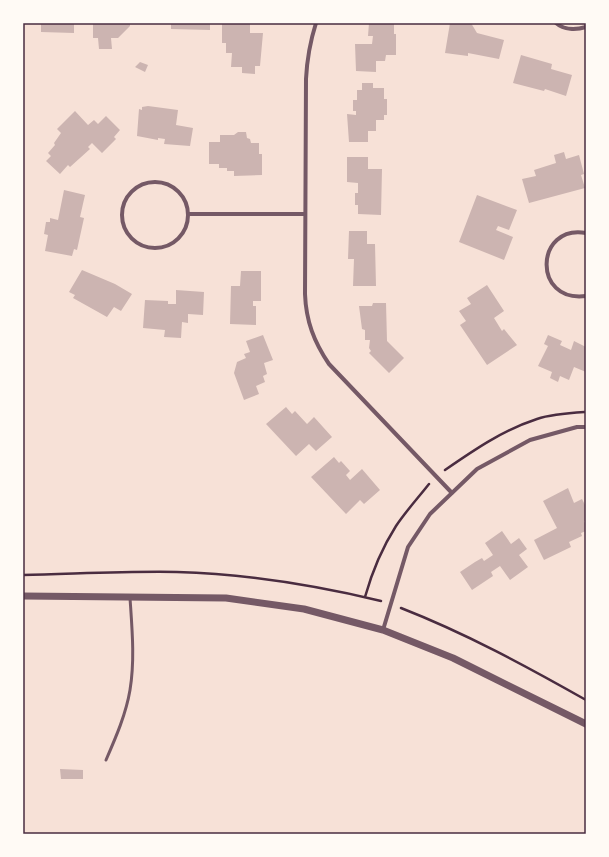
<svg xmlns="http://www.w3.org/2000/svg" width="609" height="857" viewBox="0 0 609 857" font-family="'Public Sans',sans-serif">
	<rect width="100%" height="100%" fill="#f7e1d7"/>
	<path fill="#ccb4b1" d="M41,23H74V33L41,32Z
		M93,23H130V26L118,38H111L112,49H99L98,38H93Z
		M171,23H210V30L171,29Z
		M222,23H250V33H263L260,66H255V74L242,73V67H231L232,53H226V43H222Z
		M369,23H394V34H396V55H386L385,61H376V72L356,71L355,44H372L373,36H368Z
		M450,23H471L477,33L504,40L499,59L468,53V56L445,53Z
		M521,55L552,64L551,69L572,75L566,96L545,89L544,91L513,83Z
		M140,62L148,65L145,72L135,67Z
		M362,83H373V88H384V99H387V115H384V120H376V131H368V142H349L347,114L356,115V111H353V100H357V90H362Z
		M148,106L178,110L176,125L193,128L190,146L164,144L165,139L158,138V140L137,136L139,109L142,110V107Z
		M75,111L88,125L94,120L98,124L106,116L120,130L114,137L116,139L102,153L92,143L88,147L90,149L70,167L68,165L60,174L46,161L51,156L48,153L55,145L54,143L61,133L57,129Z
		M238,132H246L247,138L250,139L251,143H259V154H262V175L234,176V171H227V168H219V164H209V142H220V135H234Z
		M564,152L566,159L579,155L584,174L581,175L585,188L529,203L522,179L536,176L534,170L556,163L554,155Z
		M347,157H368V169H382L381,215L358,214V205H355V193H358V183L347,182Z
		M64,190L85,195L80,217L84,218L77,250L74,249L72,256L45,251L48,235L44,234L46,222H50V218L58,220Z
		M477,195L517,210L509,230L498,226L496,230L513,237L504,260L459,242Z
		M349,231H367V244H375L376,286H353L354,259H348Z
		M82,270L115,284L132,294L121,311L114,307L107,317L73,298L75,295L69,292Z
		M241,271H261V301H253V306H256V325L230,324L231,286H240Z
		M487,285L504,311L494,318L502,331L504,329L517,345L487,365L460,325L466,321L459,311L471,304L467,298Z
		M176,290L204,292L203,315L188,314V323L182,322L181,338L164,337L165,330L143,328L145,300L168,301V304H176Z
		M373,303H386L387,341L404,358L389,373L369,353L371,351L369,348L370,340H365V330L362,329L359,306H372Z
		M263,335L273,360L264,363L267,374L263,376L265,382L256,386L259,394L244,400L234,373L237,362L246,358L244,354L250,352L246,341Z
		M548,335L562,341L560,345L571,350L574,341L586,347V372L574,367L569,380L560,376L558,382L550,378L552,372L538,366L548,346L544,344Z
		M286,407L292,414L295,411L307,424L314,417L332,437L316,451L309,444L296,456L266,424Z
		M334,457L339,463L341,461L350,471L346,475L350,480L362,469L380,490L364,504L360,500L346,514L311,477Z
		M568,488L574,503L582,499L586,507V520L584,521L586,525V531L581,533L582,536L569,542L571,547L544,560L534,540L557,528L543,501Z
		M502,531L511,544L519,538L527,549L519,555L528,567L510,580L500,566L491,572L493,576L472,590L460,572L475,562L482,558L484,561L493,555L485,543Z
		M60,769L83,770V779H61Z"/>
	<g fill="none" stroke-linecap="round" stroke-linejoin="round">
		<path stroke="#4a2c40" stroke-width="2.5" d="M445,470C474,450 503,430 537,419C552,414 570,413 586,412
			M23,575C74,574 126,571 177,572C246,574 314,585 381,601
			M365,597C372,572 382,548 396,526C406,511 418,498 429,484
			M401,608C465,633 526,666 586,700"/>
		<path stroke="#755966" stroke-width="3" d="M106,760C116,737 126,714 130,690C135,660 132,628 130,598"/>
		<path stroke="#755966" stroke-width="4" d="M316,23C310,42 307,59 306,79L305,294C306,321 314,342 329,364L452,493
			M556,23C564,30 576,30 586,27
			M122 215a33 33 0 1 1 66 0a33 33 0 1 1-66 0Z
			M188,214H305
			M586,233C535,224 532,303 586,296
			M383,630L408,547L430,514L477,469L530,440L577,427H586"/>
		<path stroke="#755966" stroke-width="7" d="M23,596L226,598L304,609L383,630L453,658L586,724"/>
	</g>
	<rect width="609" height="857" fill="none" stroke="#fffaf5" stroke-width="48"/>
	<rect x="24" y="24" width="561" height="809" fill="none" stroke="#4a2c40" stroke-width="1.5"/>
</svg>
